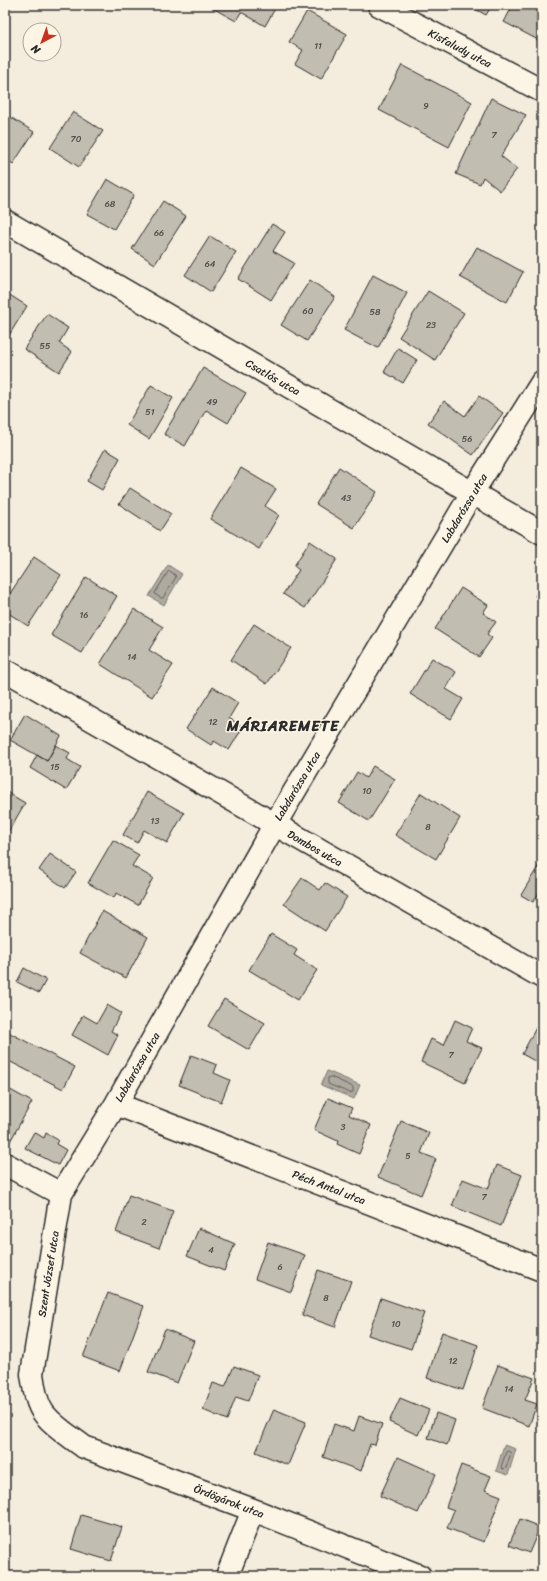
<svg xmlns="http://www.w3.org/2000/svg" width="547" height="1581" viewBox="0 0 547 1581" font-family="Sriracha,sans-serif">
	<rect width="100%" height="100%" fill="#f4edde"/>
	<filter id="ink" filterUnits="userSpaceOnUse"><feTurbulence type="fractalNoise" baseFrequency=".025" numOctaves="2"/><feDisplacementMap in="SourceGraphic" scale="8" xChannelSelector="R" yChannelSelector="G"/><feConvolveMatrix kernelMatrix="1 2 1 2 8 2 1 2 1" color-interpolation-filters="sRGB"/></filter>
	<g filter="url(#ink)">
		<path fill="#afaaa0" stroke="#7a7771" d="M168,565L182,574L164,605L149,596Z
			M327,1071L360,1085L354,1099L321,1085Z
			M504,1445L516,1449L508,1475L496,1471Z"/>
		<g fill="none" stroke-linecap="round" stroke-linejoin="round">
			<path stroke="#605e5a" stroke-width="1" d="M170,571L175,575L176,577L163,598H161L156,595L155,593L168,572Z
				M331,1077L353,1087V1092L350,1093L328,1084V1078Z
				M508,1451L511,1453L506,1468L503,1469L501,1467L506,1452Z"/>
		</g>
		<path fill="#c2bdb1" stroke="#2b2b2b" d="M207,5H277L265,26L241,12L236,21Z
			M468,5H492L486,15Z
			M513,5H542V37L540,41L504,22Z
			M307,11L347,34L321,79L295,64L303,50L289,42Z
			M402,65L472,102L449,147L379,110Z
			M491,98L526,115L501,156L517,169L500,191L483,177L480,184L456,174Z
			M73,112L103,131L79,167L50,148Z
			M7,115L34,132L13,164L5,158V118Z
			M107,179L134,195L114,229L87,214Z
			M163,201L186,216L155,264L132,249Z
			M272,224L285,232L273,251L294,263L271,300L238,279Z
			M210,236L236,252L211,292L185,275Z
			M477,247L523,272L507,302L460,277Z
			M373,275L407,293L378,348L344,330Z
			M310,280L335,297L307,341L281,325Z
			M428,291L464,313L435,360L399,337Z
			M5,292L27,306L8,337L5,335Z
			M47,314L68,328L59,343L72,352L59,372L24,349Z
			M398,348L417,360L403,383L384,372Z
			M203,368L246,393L228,423L206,410L185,446L164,434Z
			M151,385L173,398L149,439L127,425Z
			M479,396L503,413L473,455L428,423L444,401L465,416Z
			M105,449L120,458L102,490L87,481Z
			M339,467L377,492L354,528L316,504Z
			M241,468L276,489L265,506L279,515L259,549L210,519Z
			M130,488L171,514L160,531L119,504Z
			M310,541L337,559L305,608L283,594L299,570L294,566Z
			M34,557L61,575L28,626L5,611V601Z
			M86,577L117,596L82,653L51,635Z
			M542,586V601L535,596Z
			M461,588L488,605L483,613L496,622L487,634L492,638L479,657L435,629Z
			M134,609L163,627L149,650L173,665L152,697L100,664Z
			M254,624L291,648L267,684L231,660Z
			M432,658L456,672L446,689L463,699L451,719L410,694Z
			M213,687L238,703L229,718L243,727L229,750L214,741L211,745L186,729Z
			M25,714L61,736L47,761L10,740Z
			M56,745L70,753L67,759L80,767L66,790L30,768L37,755L47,761Z
			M373,766L395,779L369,821L339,803L357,772L366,778Z
			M5,791L25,803L7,834L5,832Z
			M147,792L184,813L167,843L144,830L137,843L123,835Z
			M421,793L460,818L436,859L395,835Z
			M113,840L139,855L132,866L153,878L138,905L116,893L114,898L88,883Z
			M50,854L76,872L65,888L39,870Z
			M542,860V888L533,902L521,895Z
			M302,878L320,890L325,883L347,897L325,931L284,904Z
			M102,911L148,937L126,978L80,953Z
			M271,934L297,950L294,955L317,970L298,1000L249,970Z
			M24,968L46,980L39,993L17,982Z
			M224,999L265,1023L249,1050L208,1026Z
			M107,1005L121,1013L111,1031L118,1035L108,1055L72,1035L83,1015L97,1023Z
			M455,1020L472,1028L466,1041L482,1048L465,1083L421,1062L431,1039L444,1045Z
			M538,1024L542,1026V1065L522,1054Z
			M8,1032L75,1067L63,1089L5,1059V1039Z
			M191,1055L217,1065L214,1073L230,1080L221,1102L179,1085Z
			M5,1087L32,1102L8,1145L5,1143Z
			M328,1098L352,1108L349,1115L371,1125L359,1154L337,1144L338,1141L314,1130Z
			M401,1121L429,1133L421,1153L436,1159L421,1195L378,1177Z
			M34,1132L44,1138L46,1133L58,1140L56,1144L66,1150L58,1165L25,1148Z
			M497,1165L522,1175L501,1226L452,1206L463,1179L488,1189Z
			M129,1195L173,1211L159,1248L116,1232Z
			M199,1228L235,1244L224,1271L187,1256Z
			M268,1242L305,1255L291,1292L255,1279Z
			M318,1270L351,1281L335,1327L302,1315Z
			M108,1293L144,1306L120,1371L83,1357Z
			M381,1298L424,1313L411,1349L368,1335Z
			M165,1329L194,1341L177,1383L148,1372Z
			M442,1332L478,1345L463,1390L427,1378Z
			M498,1365L534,1378L525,1400L537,1404L529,1426L482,1408Z
			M234,1366L258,1375L248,1401L236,1397L227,1420L203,1410L213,1383L225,1387Z
			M400,1398L429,1410L418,1435L389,1422Z
			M274,1409L306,1422L288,1465L256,1452Z
			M436,1413L455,1420L447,1445L428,1438Z
			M359,1416L382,1424L375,1445L370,1444L361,1471L323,1457L334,1424L354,1431Z
			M398,1457L436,1474L418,1513L380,1496Z
			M461,1465L491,1476L485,1490L501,1496L484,1542L447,1528L454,1510L446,1507Z
			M81,1515L122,1527L111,1561L71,1549Z
			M520,1519L540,1527L529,1553L509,1545Z"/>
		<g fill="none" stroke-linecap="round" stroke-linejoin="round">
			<defs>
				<path id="minor" d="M379,5L542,91
					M5,221L431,469L542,533
					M5,670L542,977
					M116,1104L542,1270
					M5,1164L61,1194
					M227,1576L253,1510
					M420,1576L253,1510L84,1447C71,1437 56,1428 45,1415C36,1404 34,1387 32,1374L61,1194L116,1104L275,824L472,493L542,382"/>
			</defs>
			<use href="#minor" stroke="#2b2b2b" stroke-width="25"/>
			<use href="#minor" stroke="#fcf5e5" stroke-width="22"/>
		</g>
	</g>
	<g text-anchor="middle" stroke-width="3" stroke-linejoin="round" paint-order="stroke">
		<g font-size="9" fill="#51504c">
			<text x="318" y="49">11</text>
			<text x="426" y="109">9</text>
			<text x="494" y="138">7</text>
			<text x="76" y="142">70</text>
			<text x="110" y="207">68</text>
			<text x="159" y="236">66</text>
			<text x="210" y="267">64</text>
			<text x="308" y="314">60</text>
			<text x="375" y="315">58</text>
			<text x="431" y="328">23</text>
			<text x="45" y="349">55</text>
			<text x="212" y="405">49</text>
			<text x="150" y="415">51</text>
			<text x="467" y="442">56</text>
			<text x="346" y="501">43</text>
			<text x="84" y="618">16</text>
			<text x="132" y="660">14</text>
			<text x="213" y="725">12</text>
			<text x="55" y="770">15</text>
			<text x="367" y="794">10</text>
			<text x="155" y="824">13</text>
			<text x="428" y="830">8</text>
			<text x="451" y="1058">7</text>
			<text x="343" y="1130">3</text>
			<text x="408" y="1159">5</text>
			<text x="484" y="1200">7</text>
			<text x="144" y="1225">2</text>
			<text x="211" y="1253">4</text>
			<text x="280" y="1270">6</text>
			<text x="326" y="1301">8</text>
			<text x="396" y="1327">10</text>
			<text x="453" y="1364">12</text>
			<text x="509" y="1392">14</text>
		</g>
		<g font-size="11" fill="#2b2b2b" stroke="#fcf5e5">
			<text transform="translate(460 48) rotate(28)" y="4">Kisfaludy utca</text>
			<text transform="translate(273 377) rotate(30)" y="4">Csatlós utca</text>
			<text transform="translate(464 508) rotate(-59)" y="4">Labdarózsa utca</text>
			<text transform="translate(297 786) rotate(-59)" y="4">Labdarózsa utca</text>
			<text transform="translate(315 848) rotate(30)" y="4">Dombos utca</text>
			<text transform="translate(137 1067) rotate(-60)" y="4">Labdarózsa utca</text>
			<text transform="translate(329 1187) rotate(21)" y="4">Péch Antal utca</text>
			<text transform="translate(48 1274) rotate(-81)" y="4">Szent József utca</text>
			<text transform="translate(229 1501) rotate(21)" y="4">Ördögárok utca</text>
		</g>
		<g font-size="15" font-weight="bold" letter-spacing="1" fill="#2b2b2b" stroke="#fcf5e5">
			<text x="283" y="731">MÁRIAREMETE</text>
		</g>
	</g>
	<rect width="547" height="1581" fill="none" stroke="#fcf5e5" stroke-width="20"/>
	<rect x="10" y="10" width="527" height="1561" fill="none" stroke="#2b2b2b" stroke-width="1.5" filter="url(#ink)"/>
	<g transform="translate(42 42) rotate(221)"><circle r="19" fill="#fcf5e5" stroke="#a8a49b"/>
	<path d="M0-3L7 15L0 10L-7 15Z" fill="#c8321e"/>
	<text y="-6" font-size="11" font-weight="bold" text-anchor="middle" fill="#2b2b2b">N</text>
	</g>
</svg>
